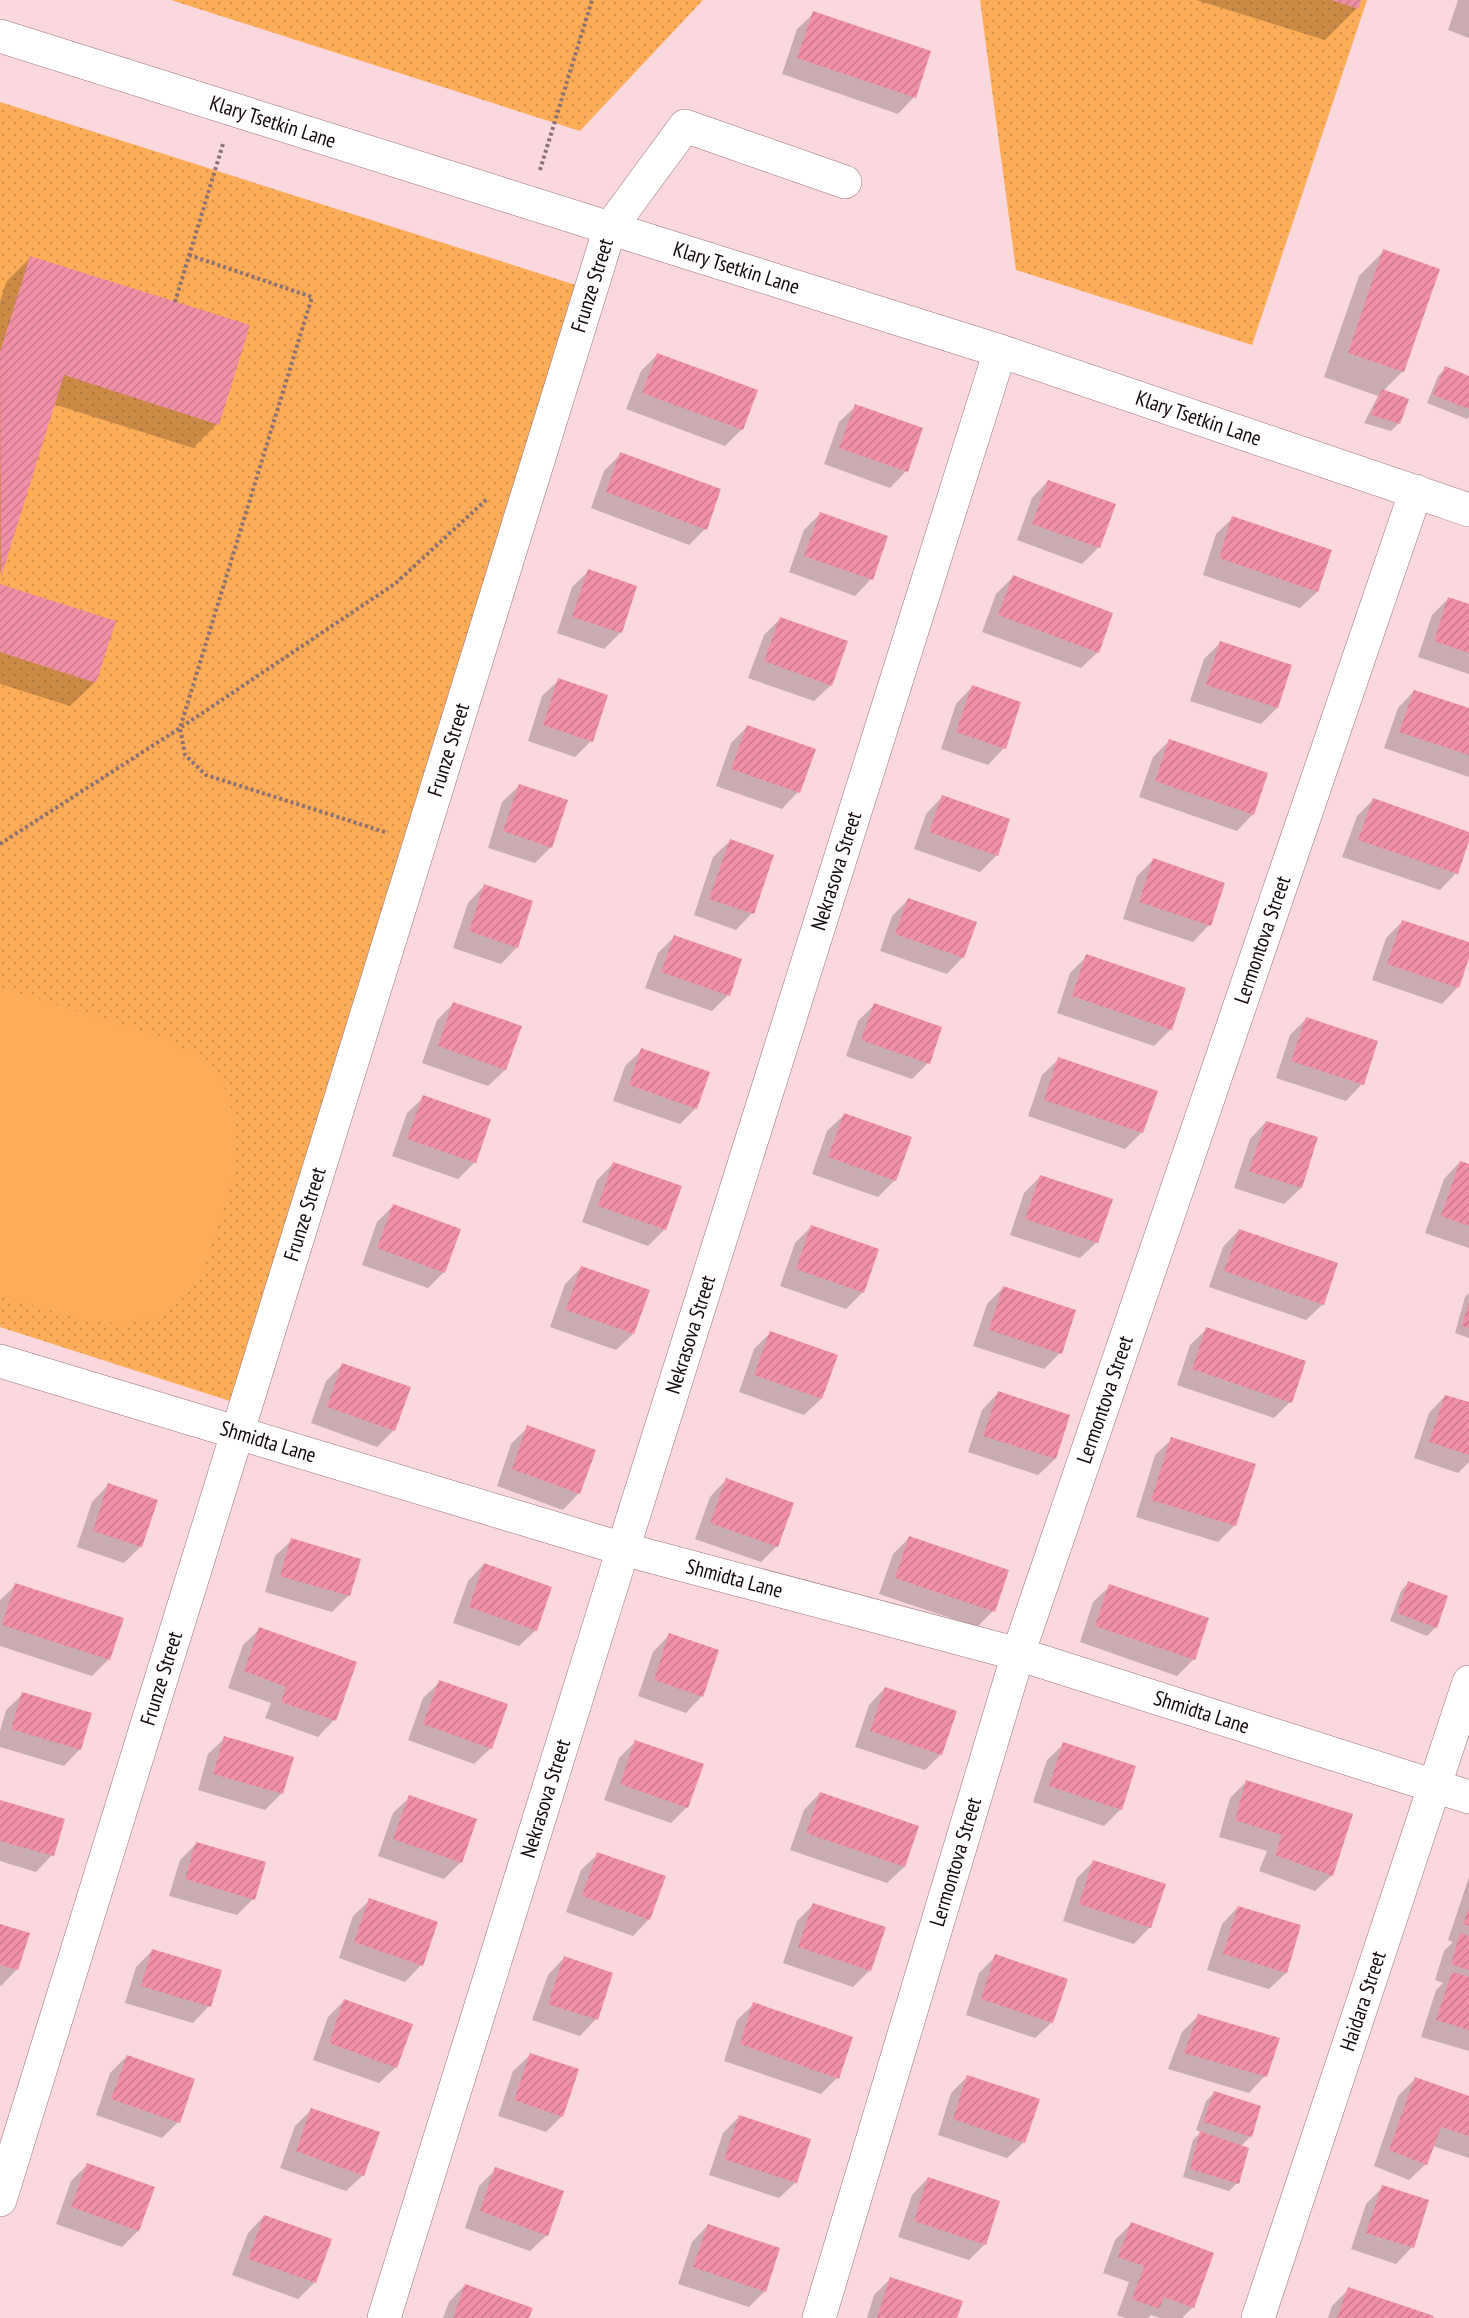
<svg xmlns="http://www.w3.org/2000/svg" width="1469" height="2318" viewBox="0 0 1469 2318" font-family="'PT Sans Narrow',sans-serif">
	<defs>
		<pattern id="grass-dots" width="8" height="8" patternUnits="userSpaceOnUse" patternTransform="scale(1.5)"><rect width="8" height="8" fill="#fdad57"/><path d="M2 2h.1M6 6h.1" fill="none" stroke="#d8934a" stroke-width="1.8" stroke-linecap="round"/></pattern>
		<pattern id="building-hatch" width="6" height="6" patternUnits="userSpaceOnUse" patternTransform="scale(1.5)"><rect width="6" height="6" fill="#f18fa6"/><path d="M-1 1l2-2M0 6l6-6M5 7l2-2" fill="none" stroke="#ce7a8e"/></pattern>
	</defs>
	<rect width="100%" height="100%" fill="#fbd7de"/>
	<path fill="url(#grass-dots)" d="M171,0H703L580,131Z
		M980,0H1367L1252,345L1016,270Z
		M0,102L582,287L230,1401L0,1327Z"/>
	<path fill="#fdad57" d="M0,987L169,1040L203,1060L226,1090L236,1125V1167L206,1262L189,1292L165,1315L125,1324L82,1320L0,1295Z"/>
	<path fill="#0003" d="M1196,0H1360L1357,8L1325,40Z
		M1458,0H1469V38L1448,30Z
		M814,13L914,97L898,114L782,74L797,29Z
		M1384,251L1403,371L1383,391L1399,423L1391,431L1364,423L1378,396L1324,377L1359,276Z
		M31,257L217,424L193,448L53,404L0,574V302L6,282Z
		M657,355L742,429L725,446L626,409L641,371Z
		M1446,368L1469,378V417L1467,419L1427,403L1438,376Z
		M856,406L906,471L890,488L824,464L839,422Z
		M621,454L705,529L689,545L591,508L604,471Z
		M1048,481L1099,547L1082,564L1017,540L1032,498Z
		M820,514L871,579L855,596L789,572L804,530Z
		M1233,518L1317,592L1300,608L1203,575L1216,534Z
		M589,571L621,632L604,649L557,633L572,587Z
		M1013,577L1098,652L1081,668L982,632L996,594Z
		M0,586L95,682L70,706L0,684Z
		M1448,599L1469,606V674L1418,657L1432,615Z
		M780,619L831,685L814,701L748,678L764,635Z
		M1221,642L1277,708L1261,724L1190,701L1204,659Z
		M559,680L591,741L575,757L528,741L542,696Z
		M972,687L1019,703L1004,748L988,765L941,749L956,704Z
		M1414,691L1469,710V777L1384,748L1398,708Z
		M747,727L814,750L798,792L782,809L716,786L731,743Z
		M1169,741L1253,814L1237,831L1139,797L1153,757Z
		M519,786L551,847L535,863L488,848L502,802Z
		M942,797L1008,820L996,856L980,872L914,849L926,814Z
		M1373,800L1469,833L1456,873L1440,890L1342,857L1357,816Z
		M730,841L752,913L736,930L694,915L713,857Z
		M1153,860L1209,925L1193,942L1123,919L1137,876Z
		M484,886L517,947L501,964L453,948L468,903Z
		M908,900L963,957L947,974L880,951L892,916Z
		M1402,922L1469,944V953L1458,987L1442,1004L1372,980L1386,938Z
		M674,937L728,995L712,1011L645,988L658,953Z
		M1087,956L1171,1029L1154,1046L1057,1013L1070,973Z
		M453,1004L520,1027L505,1070L488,1086L422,1063L437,1020Z
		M874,1005L928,1063L912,1079L846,1056L858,1021Z
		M1306,1019L1362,1084L1346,1101L1276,1078L1290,1035Z
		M642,1050L696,1108L680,1124L613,1101L625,1066Z
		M1059,1059L1142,1132L1125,1149L1028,1116L1042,1075Z
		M424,1097L475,1162L458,1179L392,1156L407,1113Z
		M844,1115L895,1180L878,1197L812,1174L827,1131Z
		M1266,1122L1316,1138L1301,1188L1284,1204L1234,1188L1250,1139Z
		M1460,1162L1469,1165V1248L1425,1233L1444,1179Z
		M614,1163L665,1229L648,1246L582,1222L597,1180Z
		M1040,1177L1097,1242L1080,1258L1010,1235L1024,1193Z
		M393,1206L444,1272L428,1288L362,1265L377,1222Z
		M811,1227L863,1292L846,1309L780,1286L795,1243Z
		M1239,1230L1323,1304L1306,1320L1209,1287L1223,1247Z
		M581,1268L633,1334L616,1350L550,1327L565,1284Z
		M1004,1287L1060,1353L1044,1369L973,1346L987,1304Z
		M1469,1293V1338L1455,1333L1465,1297Z
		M1207,1329L1290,1402L1274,1418L1177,1385L1190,1345Z
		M770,1333L821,1399L804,1415L739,1392L754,1349Z
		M342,1365L394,1430L377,1447L311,1423L326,1381Z
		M998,1393L1055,1459L1038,1475L968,1452L982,1410Z
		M1445,1396L1469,1404V1462L1458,1473L1414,1458L1429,1413Z
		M528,1427L579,1493L563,1510L497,1486L511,1444Z
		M1172,1439L1235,1525L1218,1542L1136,1517L1155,1455Z
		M726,1480L777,1546L761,1562L695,1539L710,1497Z
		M108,1485L141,1546L124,1563L77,1547L92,1502Z
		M909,1538L993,1611L977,1627L879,1594L893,1554Z
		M292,1540L349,1595L332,1612L265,1592L275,1556Z
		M484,1564L536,1630L519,1646L453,1623L468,1581Z
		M1408,1583L1446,1597L1435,1628L1427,1636L1390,1621L1401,1591Z
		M16,1585L109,1659L92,1676L0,1646V1600Z
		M1110,1586L1194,1659L1177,1676L1080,1642L1093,1602Z
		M260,1629L334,1720L318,1737L265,1718L271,1703L228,1688L243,1645Z
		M669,1635L702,1696L686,1713L638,1696L653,1652Z
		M440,1682L491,1748L474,1764L408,1740L423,1698Z
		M885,1688L941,1754L925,1770L855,1747L869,1705Z
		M23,1694L80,1749L64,1766L0,1747V1731L6,1710Z
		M225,1738L282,1793L265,1810L198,1790L208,1754Z
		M636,1741L687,1807L671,1823L604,1800L619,1758Z
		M1064,1744L1121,1809L1104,1826L1033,1802L1047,1760Z
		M1246,1782L1332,1875L1315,1891L1259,1871L1267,1851L1219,1837L1230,1798Z
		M820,1793L917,1827L904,1867L887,1883L790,1850L804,1810Z
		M410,1797L475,1820L460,1863L444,1879L378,1856L393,1813Z
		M0,1802L52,1855L36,1872L0,1861Z
		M196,1844L253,1899L237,1915L169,1896L180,1860Z
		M598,1854L649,1919L633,1936L566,1912L581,1870Z
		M1093,1862L1150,1927L1134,1944L1063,1921L1077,1878Z
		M1469,1877V2051L1421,2037L1436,1990L1443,1983L1435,1980L1444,1951L1453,1942L1448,1940Z
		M370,1900L421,1965L405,1982L339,1958L353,1916Z
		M813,1905L870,1970L853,1987L783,1963L797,1921Z
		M1238,1907L1286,1973L1269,1989L1207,1970L1222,1924Z
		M0,1925L17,1969L1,1986L0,1985Z
		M152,1951L209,2006L193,2023L125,2003L136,1967Z
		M996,1956L1052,2022L1035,2038L966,2015L979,1973Z
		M564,1958L596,2019L580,2036L532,2020L548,1975Z
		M344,2001L396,2067L379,2083L313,2060L328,2017Z
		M754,2004L837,2078L821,2094L724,2061L737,2020Z
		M1198,2016L1265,2076L1249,2093L1168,2069L1182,2032Z
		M530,2055L562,2116L546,2132L498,2116L513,2071Z
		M127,2056L178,2122L162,2138L96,2115L110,2073Z
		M967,2077L1024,2142L1007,2158L938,2135L951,2093Z
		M1415,2079L1469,2098V2158L1433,2146L1426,2164L1409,2180L1374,2166L1398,2096Z
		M1214,2093L1251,2136L1241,2146L1237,2183L1229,2191L1183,2177L1193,2140L1201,2132L1196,2130L1206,2101Z
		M312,2109L363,2175L346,2191L280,2168L295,2126Z
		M739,2117L796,2182L779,2198L709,2175L723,2133Z
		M87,2165L138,2231L122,2247L56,2224L71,2181Z
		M496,2169L547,2235L530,2251L465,2228L479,2186Z
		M928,2178L985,2244L969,2260L898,2237L912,2195Z
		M1383,2187L1412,2247L1396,2264L1351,2249L1366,2204Z
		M264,2216L315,2282L298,2299L232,2275L248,2233Z
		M1131,2224L1193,2307L1182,2318H1160L1151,2315L1148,2318H1125L1117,2315L1129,2282L1103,2273L1115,2240Z
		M708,2225L765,2291L749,2307L678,2284L692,2242Z
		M890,2279L956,2318H867L874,2295Z
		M465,2285L528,2318H443L449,2302Z
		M1349,2289L1431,2318H1328L1332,2306Z"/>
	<path fill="url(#building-hatch)" d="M1331,0H1361L1359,9Z
		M813,11L931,51L916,98L797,58Z
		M1383,249L1440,269L1404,372L1348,353Z
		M30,256L250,325L219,425L64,375L1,577L0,352Z
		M657,353L758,390L743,430L642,393Z
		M1445,366L1469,376V409L1433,395Z
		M1382,389L1409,399L1400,424L1371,415Z
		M855,404L923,428L908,472L839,448Z
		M620,452L721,489L707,530L606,492Z
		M1048,480L1116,504L1100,548L1032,524Z
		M820,512L888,536L873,580L804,556Z
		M1232,516L1332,550L1318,592L1219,558Z
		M588,569L637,586L622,633L572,617Z
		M1013,575L1113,613L1099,653L998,615Z
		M0,584L116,621L96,683L0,652Z
		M1448,597L1469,604V653L1434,641Z
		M780,617L848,641L832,686L764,661Z
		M1220,641L1292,665L1278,708L1206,685Z
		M558,678L608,695L593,742L543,725Z
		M972,685L1021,702L1006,749L956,732Z
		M1414,690L1469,708V755L1399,732Z
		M747,725L816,749L800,793L731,769Z
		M1169,739L1268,773L1254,815L1155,781Z
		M519,784L568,800L552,848L503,831Z
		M942,795L1010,819L998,856L929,832Z
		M1373,798L1469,832V841L1458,874L1358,840Z
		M730,839L774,855L754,914L709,899Z
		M1153,858L1225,883L1211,926L1139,902Z
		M484,884L533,901L518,948L469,931Z
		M908,898L977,922L964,958L895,934Z
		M1402,920L1469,942V958L1459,988L1387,964Z
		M674,935L742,959L730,996L661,972Z
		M1086,954L1186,988L1172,1030L1072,996Z
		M453,1002L522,1026L506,1070L438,1046Z
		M874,1003L942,1027L930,1064L861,1040Z
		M1306,1017L1378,1041L1364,1085L1291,1061Z
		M641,1048L710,1072L697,1109L629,1085Z
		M1058,1057L1158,1091L1143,1133L1044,1100Z
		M423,1095L491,1119L476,1163L407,1139Z
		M844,1113L912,1137L896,1181L828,1157Z
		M1266,1121L1318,1137L1302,1188L1249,1171Z
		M1460,1161L1469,1164V1226L1441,1216Z
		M613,1162L682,1186L666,1230L598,1206Z
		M1040,1175L1113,1199L1098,1243L1025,1219Z
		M393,1204L461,1229L445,1273L377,1248Z
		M811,1225L879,1249L864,1293L796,1269Z
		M1239,1229L1338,1263L1324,1305L1224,1271Z
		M581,1266L650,1290L634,1334L566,1310Z
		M1003,1286L1076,1310L1062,1354L989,1330Z
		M1469,1302V1328L1462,1326Z
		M1206,1327L1306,1361L1292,1403L1192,1369Z
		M770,1331L838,1355L822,1399L754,1375Z
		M342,1363L411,1387L395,1431L327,1407Z
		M998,1391L1070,1415L1056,1459L983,1436Z
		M1445,1395L1469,1402V1455L1429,1442Z
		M527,1425L596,1450L580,1494L512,1469Z
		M1171,1437L1256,1464L1236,1526L1151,1500Z
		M726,1478L794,1503L778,1547L710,1523Z
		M108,1483L158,1500L142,1547L93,1531Z
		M909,1536L1009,1570L995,1612L895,1578Z
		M291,1538L361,1559L350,1596L280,1576Z
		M484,1563L552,1587L537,1631L469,1607Z
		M1408,1581L1448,1596L1437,1628L1397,1613Z
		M15,1583L124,1618L110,1660L2,1625Z
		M1109,1584L1209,1618L1195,1660L1095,1626Z
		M259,1627L357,1662L336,1721L281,1702L286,1687L244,1671Z
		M669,1633L719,1650L703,1697L654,1680Z
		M439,1680L508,1704L492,1749L423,1724Z
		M885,1687L957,1711L942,1755L870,1731Z
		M22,1692L92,1713L81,1750L11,1729Z
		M224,1736L294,1757L283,1794L213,1774Z
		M635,1740L704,1764L688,1808L620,1784Z
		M1063,1742L1136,1766L1122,1810L1049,1786Z
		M1246,1780L1353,1814L1333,1876L1275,1855L1282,1835L1235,1820Z
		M820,1792L919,1826L905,1867L806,1833Z
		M409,1795L477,1819L462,1863L393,1839Z
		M0,1800L65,1819L54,1856L0,1841Z
		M196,1842L266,1862L255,1900L185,1879Z
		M597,1852L666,1876L650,1920L582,1896Z
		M1093,1860L1166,1884L1151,1928L1079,1904Z
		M369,1898L438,1922L423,1966L354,1942Z
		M813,1903L886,1927L871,1971L798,1947Z
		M1238,1906L1301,1925L1287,1973L1223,1954Z
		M1469,1908V1926L1463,1924Z
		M0,1924L30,1933L18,1970L0,1965Z
		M1460,1933L1469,1936V1970L1451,1964Z
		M152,1949L222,1970L211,2007L141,1986Z
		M995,1954L1068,1979L1053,2023L981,1999Z
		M564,1956L613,1973L598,2020L548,2004Z
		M1452,1972L1469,1977V2030L1436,2020Z
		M344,1999L413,2024L397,2068L329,2043Z
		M753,2002L853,2037L839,2079L740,2044Z
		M1198,2014L1280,2038L1267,2077L1184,2053Z
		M530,2053L579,2069L563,2117L514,2100Z
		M127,2055L195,2079L180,2123L111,2099Z
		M967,2075L1040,2099L1025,2143L953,2119Z
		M1415,2077L1469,2096V2136L1441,2127L1427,2165L1389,2150Z
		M1214,2091L1261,2106L1252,2137L1203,2122Z
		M311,2108L380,2132L364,2176L296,2151Z
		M739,2115L811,2139L797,2183L724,2159Z
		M1200,2131L1249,2148L1239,2184L1190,2169Z
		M87,2163L155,2187L139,2231L71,2207Z
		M495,2167L564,2191L548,2236L480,2211Z
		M928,2177L1000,2201L986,2245L914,2221Z
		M1382,2185L1429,2200L1414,2248L1366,2233Z
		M264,2215L332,2239L316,2283L248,2259Z
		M1131,2222L1214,2253L1194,2308L1164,2297L1159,2309L1132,2299L1144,2266L1118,2257Z
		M708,2224L780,2248L766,2292L693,2267Z
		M890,2277L963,2301L957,2318H877Z
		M465,2284L533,2308L529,2318H453Z
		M1348,2287L1434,2316L1433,2318H1337Z"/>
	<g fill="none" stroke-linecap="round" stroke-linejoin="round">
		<defs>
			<g id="minor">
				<path id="s1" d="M0,36L1000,351L1469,510"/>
				<path id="s2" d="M0,1361L623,1549L1018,1654L1469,1797"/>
				<path id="s3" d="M0,2200L610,228L685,126L845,182"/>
				<path id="s4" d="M384,2318L623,1549L1000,351"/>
				<path id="s5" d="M819,2318L1018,1654L1416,491"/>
				<path id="s6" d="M1258,2318L1469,1682"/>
			</g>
		</defs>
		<use href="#minor" stroke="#987179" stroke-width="34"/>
		<path stroke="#897176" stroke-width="4" stroke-dasharray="3 3" stroke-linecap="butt" d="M540,170L592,0
			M189,255L312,297L180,728L185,755L206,775L388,833
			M175,302L223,144
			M0,844L180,728L396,583L488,498"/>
		<use href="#minor" stroke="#fff" stroke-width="33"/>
	</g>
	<g text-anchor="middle" stroke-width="6" stroke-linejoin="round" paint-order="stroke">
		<g font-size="21" fill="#14070a" stroke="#fff">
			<text dy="7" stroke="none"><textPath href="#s1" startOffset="286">Klary Tsetkin Lane</textPath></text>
			<text dy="7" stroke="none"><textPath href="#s1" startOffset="772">Klary Tsetkin Lane</textPath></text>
			<text dy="7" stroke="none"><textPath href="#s3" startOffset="2004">Frunze Street</textPath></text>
			<text dy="7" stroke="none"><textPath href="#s1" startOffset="1258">Klary Tsetkin Lane</textPath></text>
			<text dy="7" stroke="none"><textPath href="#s3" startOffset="1518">Frunze Street</textPath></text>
			<text dy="7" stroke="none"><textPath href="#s4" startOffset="1516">Nekrasova Street</textPath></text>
			<text dy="7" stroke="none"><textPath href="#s5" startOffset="1448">Lermontova Street</textPath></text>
			<text dy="7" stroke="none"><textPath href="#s3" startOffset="1032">Frunze Street</textPath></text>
			<text dy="7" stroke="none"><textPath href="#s4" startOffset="1030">Nekrasova Street</textPath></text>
			<text dy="7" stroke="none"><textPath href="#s5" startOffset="962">Lermontova Street</textPath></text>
			<text dy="7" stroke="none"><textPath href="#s2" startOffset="280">Shmidta Lane</textPath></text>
			<text dy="7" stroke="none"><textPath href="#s2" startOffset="766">Shmidta Lane</textPath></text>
			<text dy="7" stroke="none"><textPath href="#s3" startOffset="546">Frunze Street</textPath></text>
			<text dy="7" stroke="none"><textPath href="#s2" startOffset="1252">Shmidta Lane</textPath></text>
			<text dy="7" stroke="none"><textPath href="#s4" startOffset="544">Nekrasova Street</textPath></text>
			<text dy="7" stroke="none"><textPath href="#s5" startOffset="476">Lermontova Street</textPath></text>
			<text dy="7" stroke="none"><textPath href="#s6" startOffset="334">Haidara Street</textPath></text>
		</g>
	</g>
</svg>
